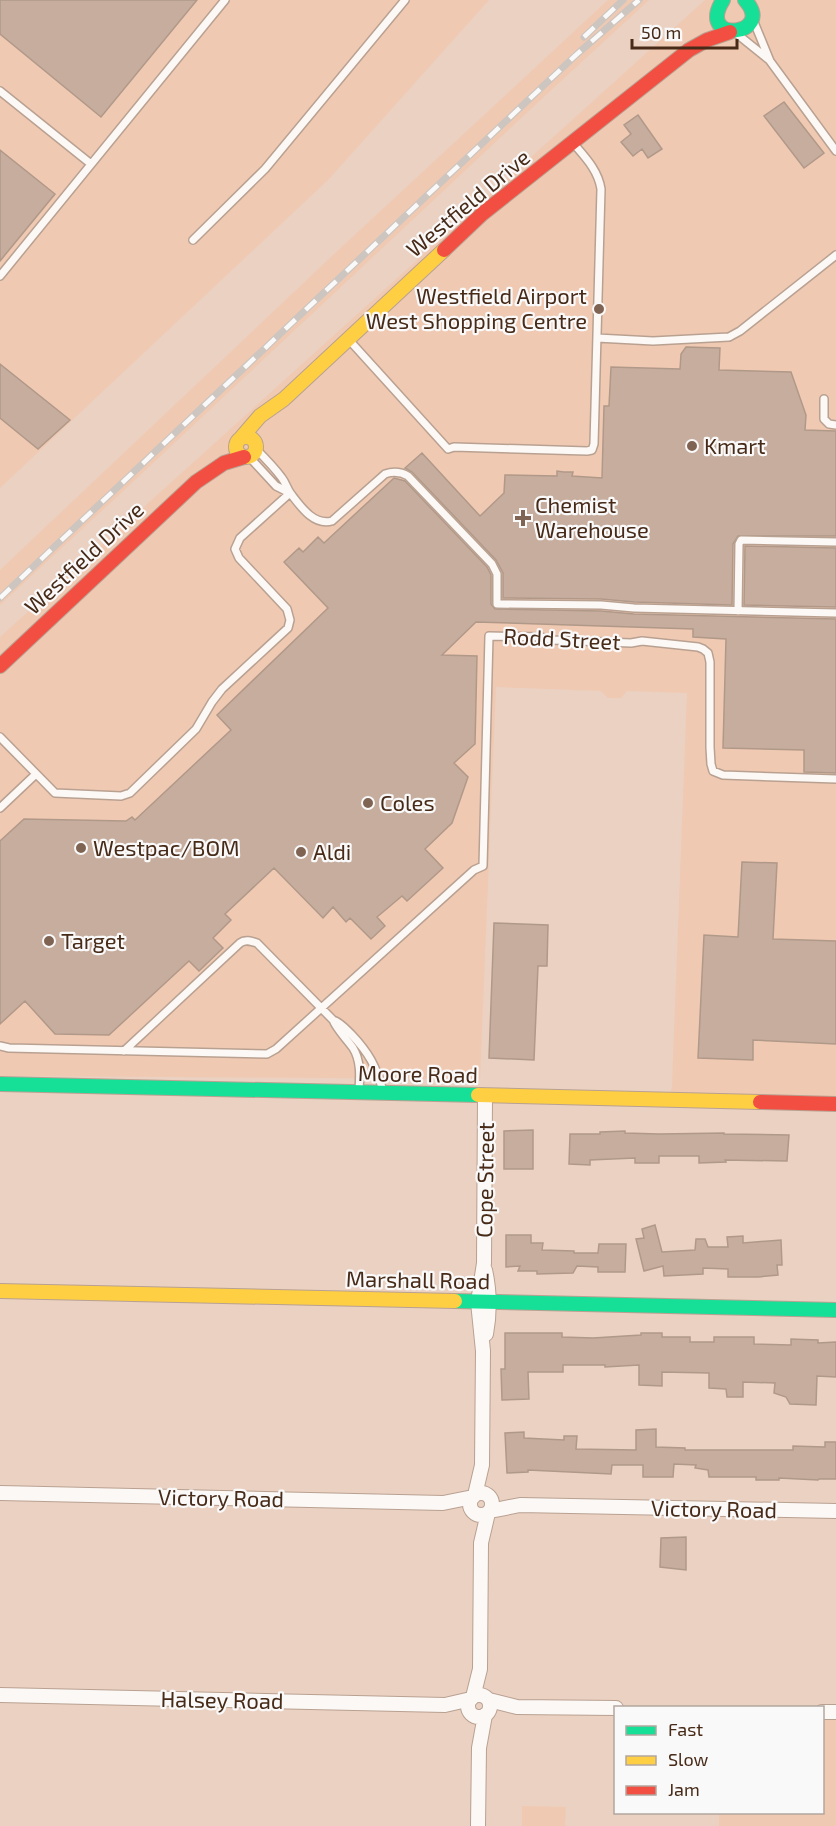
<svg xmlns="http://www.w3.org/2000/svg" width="836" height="1826" viewBox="0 0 836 1826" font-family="'Exo 2',sans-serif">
	<rect width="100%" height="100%" fill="#ead1c2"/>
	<path fill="#f0c9b2" d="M0,0H489L329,179L0,488Z
		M608,0H649L534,106L121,493L0,605V570L332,256Z
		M705,0H836V1104L669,1100L672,1086L687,693L627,691L621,698H608L601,691L496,687L480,1079L0,1076V637Z
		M823,1712H836V1826H719V1813L822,1812Z
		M522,1806L566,1807L565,1826H522Z"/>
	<path fill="#c6ad9e" stroke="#b19989" stroke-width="1.5" d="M0,0H197L101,117L0,34Z
		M784,102L824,153L804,168L764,116Z
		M638,115L662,149L648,158L642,149L633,156L621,142L631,134L624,125Z
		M0,150L55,194L0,261Z
		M686,347L720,348L719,370L791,372L806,415L805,430L836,431V536H738L733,544L732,605L634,602L601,599L503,598V573L496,560L412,472L405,468L422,453L480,516L504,493L505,475L557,476V471L564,472H573L572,476L602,478L604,406H609L611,367L680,369L681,354Z
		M0,364L70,420L38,449L0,418Z
		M394,478L405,481L487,567L491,575V604L495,609L601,611L634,614L836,619V773L804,772V750L723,748L726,639L693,637V629L476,622L442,655L477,656L475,744L454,763L468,777L452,823L425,849L443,868L407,901L402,896L377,917L385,926L371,939L350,918L346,922L333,907L323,918L274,868L225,914L231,920L213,938L223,948L199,971L189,961L109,1035L55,1034L25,1001L0,1024V841L24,819L126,821L132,817L135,820L231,730L217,715L328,608L284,562L299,548L303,552L318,537L324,543Z
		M745,546L836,548V607L744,605Z
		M742,862L777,863L773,939L836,941V1044L753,1040V1060L698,1058L704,935L738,937Z
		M494,923L548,925L547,966H538L534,1060L489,1058Z
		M533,1130V1169H504V1131Z
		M625,1131V1133L659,1134L724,1133V1134L789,1135L787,1161L725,1160L726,1162L699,1163V1156H659V1163H635V1158L590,1160V1165L569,1164L570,1134H600V1132Z
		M655,1225L662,1252L695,1250L696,1239H705L708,1247H728L727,1237L743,1236V1243L781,1240L782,1265H777L778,1275L758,1277H728V1269L703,1268V1274L664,1276L663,1266L644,1271L636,1239L644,1238L642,1229Z
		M506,1235H531V1243H543L542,1250L574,1251V1253H598L599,1244H626L625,1272H598V1267L577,1266L573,1273L537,1274V1271H518L520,1266L506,1267Z
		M505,1333H562V1337L593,1338L641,1335V1333H662V1337H690V1342H714V1337H754V1344L791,1345V1339L818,1340V1343L836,1342V1377L817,1376L816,1405L790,1404L786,1397L774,1393L775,1383L743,1382V1397H727L726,1389L709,1388V1373L662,1372V1386L639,1385V1365L605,1367V1365H563V1372H528L529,1399L502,1400L501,1369H505Z
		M656,1429V1447L685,1448V1450H793V1446L825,1447V1442H836V1479H819L818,1480L779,1478V1480H756V1477H709L708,1470L695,1468L696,1465L674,1464L673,1477H643V1465H612L611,1474L528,1470V1472L507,1473L505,1433L524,1432V1438L564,1440V1436H577L576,1449L636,1450V1430Z
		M686,1537V1570L660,1567L661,1538Z"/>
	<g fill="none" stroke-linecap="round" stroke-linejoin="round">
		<defs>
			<path id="lane" d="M754,22L770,61L836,151
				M737,34L768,59
				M0,91L91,164
				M193,240L265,169L405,0
				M0,276L225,0
				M597,338L653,341L729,337L740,331L836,255
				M350,341L448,449L454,447L587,451L592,450L594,444L601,189C598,170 585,157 573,143
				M824,399V419L829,424L836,425
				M256,449C265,458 274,467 282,478C286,483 287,489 291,494C301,507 314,526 332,521L385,474C394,471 401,472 408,476L492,564L497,574V604L601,605L634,608L836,613
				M247,457L253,461L276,486L290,493
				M738,611L739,544L741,540L836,542
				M0,737L55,793L121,796L130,793L196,729L212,702L222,689L288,628L290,620L287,609L239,558L235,549L240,538L290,493
				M0,808L36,774
				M333,1020C337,1030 346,1038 353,1048C361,1061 360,1076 359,1090
				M0,1046L9,1048L267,1054L276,1049L474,870L483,866L489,636L541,637L552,640L631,643L642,641L698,647L703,649L708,653L710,662V747L711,764L713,771L723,775L836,779
				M124,1051L240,943C245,939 251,941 257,943L333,1020C340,1022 346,1029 351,1034C369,1053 376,1066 383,1091"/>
			<path id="street" d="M485,1270C490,1292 490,1312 486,1334
				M470 1504a11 11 0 1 1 22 0a11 11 0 1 1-22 0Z
				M0,1493L443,1503L473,1497
				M475,1495L482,1465L483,1351L478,1302L484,1263L485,1096
				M490,1511L520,1505L836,1511
				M0,1695L445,1705L471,1699
				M468 1706a11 11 0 1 1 22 0a11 11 0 1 1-22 0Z
				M473,1697L480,1669L481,1543L488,1513
				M489,1700L517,1707L616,1708
				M822,1712H836
				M478,1826L479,1748L485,1715"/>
			<path id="fast" d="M723,0C695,45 777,36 745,0
				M0,1084L478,1095
				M455,1301L836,1310"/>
			<path id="slow" d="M236 447a10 10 0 1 1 20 0a10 10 0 1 1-20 0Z
				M241,438L260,416L284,399L444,250
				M478,1095L760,1102
				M0,1291L455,1301"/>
			<path id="jam" d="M444,250L482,214L689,50L707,40L730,32
				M0,666L196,482L224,463L244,457
				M760,1102L836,1104"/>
		</defs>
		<use href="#lane" stroke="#b9a191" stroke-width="10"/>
		<use href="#street" stroke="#b9a191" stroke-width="16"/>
		<use href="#fast" stroke="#b9a191" stroke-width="16"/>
		<use href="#slow" stroke="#b9a191" stroke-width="16"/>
		<use href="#jam" stroke="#b9a191" stroke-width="16"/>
		<use href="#lane" stroke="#fcf8f6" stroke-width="7"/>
		<use href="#street" stroke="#fcf8f6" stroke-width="14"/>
		<use href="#fast" stroke="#16e098" stroke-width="14"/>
		<use href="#slow" stroke="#ffcf43" stroke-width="14"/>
		<use href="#jam" stroke="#f24e42" stroke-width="14"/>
		<defs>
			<path id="rail" d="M584,37L623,0
				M0,598L576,55L639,0"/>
		</defs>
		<use href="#rail" stroke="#cdc5bf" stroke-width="7"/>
		<use href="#rail" stroke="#f9f9f9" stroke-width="4.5" stroke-dasharray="14" stroke-linecap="butt"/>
	</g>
	<g fill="#806453" stroke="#f9f9f9" stroke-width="2">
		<circle cx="599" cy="309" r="6"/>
		<circle cx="692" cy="446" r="6"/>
		<path d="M520 509h6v6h6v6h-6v6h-6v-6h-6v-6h6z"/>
		<circle cx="368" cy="803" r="6"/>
		<circle cx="81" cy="848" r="6"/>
		<circle cx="301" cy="852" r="6"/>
		<circle cx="49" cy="941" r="6"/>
	</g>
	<g text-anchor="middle" stroke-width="4.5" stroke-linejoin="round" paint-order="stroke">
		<g font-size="22" fill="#472a17" stroke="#f9f9f9">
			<text transform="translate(468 203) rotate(-40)" y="8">Westfield Drive</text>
			<text transform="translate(84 558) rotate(-43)" y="8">Westfield Drive</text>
			<text transform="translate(562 639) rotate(3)" y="8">Rodd Street</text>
			<text transform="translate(418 1074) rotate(1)" y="8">Moore Road</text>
			<text transform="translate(485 1180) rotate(-89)" y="8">Cope Street</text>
			<text transform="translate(418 1280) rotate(1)" y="8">Marshall Road</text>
			<text transform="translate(221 1498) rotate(1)" y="8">Victory Road</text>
			<text transform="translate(714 1509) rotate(1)" y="8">Victory Road</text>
			<text transform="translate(222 1700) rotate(1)" y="8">Halsey Road</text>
		</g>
		<g font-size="22" fill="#472a17" stroke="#f9f9f9" text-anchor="start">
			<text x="587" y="304" text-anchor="end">Westfield Airport<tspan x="587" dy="25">West Shopping Centre</tspan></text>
			<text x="704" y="454">Kmart</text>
			<text x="535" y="513">Chemist<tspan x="535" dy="25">Warehouse</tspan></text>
			<text x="380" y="811">Coles</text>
			<text x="93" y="856">Westpac/BOM</text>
			<text x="313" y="860">Aldi</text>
			<text x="61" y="949">Target</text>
		</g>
	</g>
	<rect x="614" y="1706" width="210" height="108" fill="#f9f9f9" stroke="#b2a69f" stroke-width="1.5"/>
	<rect x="626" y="1726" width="30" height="9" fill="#16e098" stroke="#b2a69f" stroke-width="1.5"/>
	<text x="668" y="1736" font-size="18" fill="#472a17">Fast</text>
	<rect x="626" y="1756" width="30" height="9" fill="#ffcf43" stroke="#b2a69f" stroke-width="1.5"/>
	<text x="668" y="1766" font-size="18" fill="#472a17">Slow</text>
	<rect x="626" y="1786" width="30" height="9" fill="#f24e42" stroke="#b2a69f" stroke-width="1.5"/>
	<text x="668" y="1796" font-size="18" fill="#472a17">Jam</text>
	<path d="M632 39v9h105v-9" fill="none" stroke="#472a17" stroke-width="3"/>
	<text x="641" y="39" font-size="18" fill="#472a17" stroke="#f9f9f9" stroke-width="4.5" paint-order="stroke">50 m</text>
</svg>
